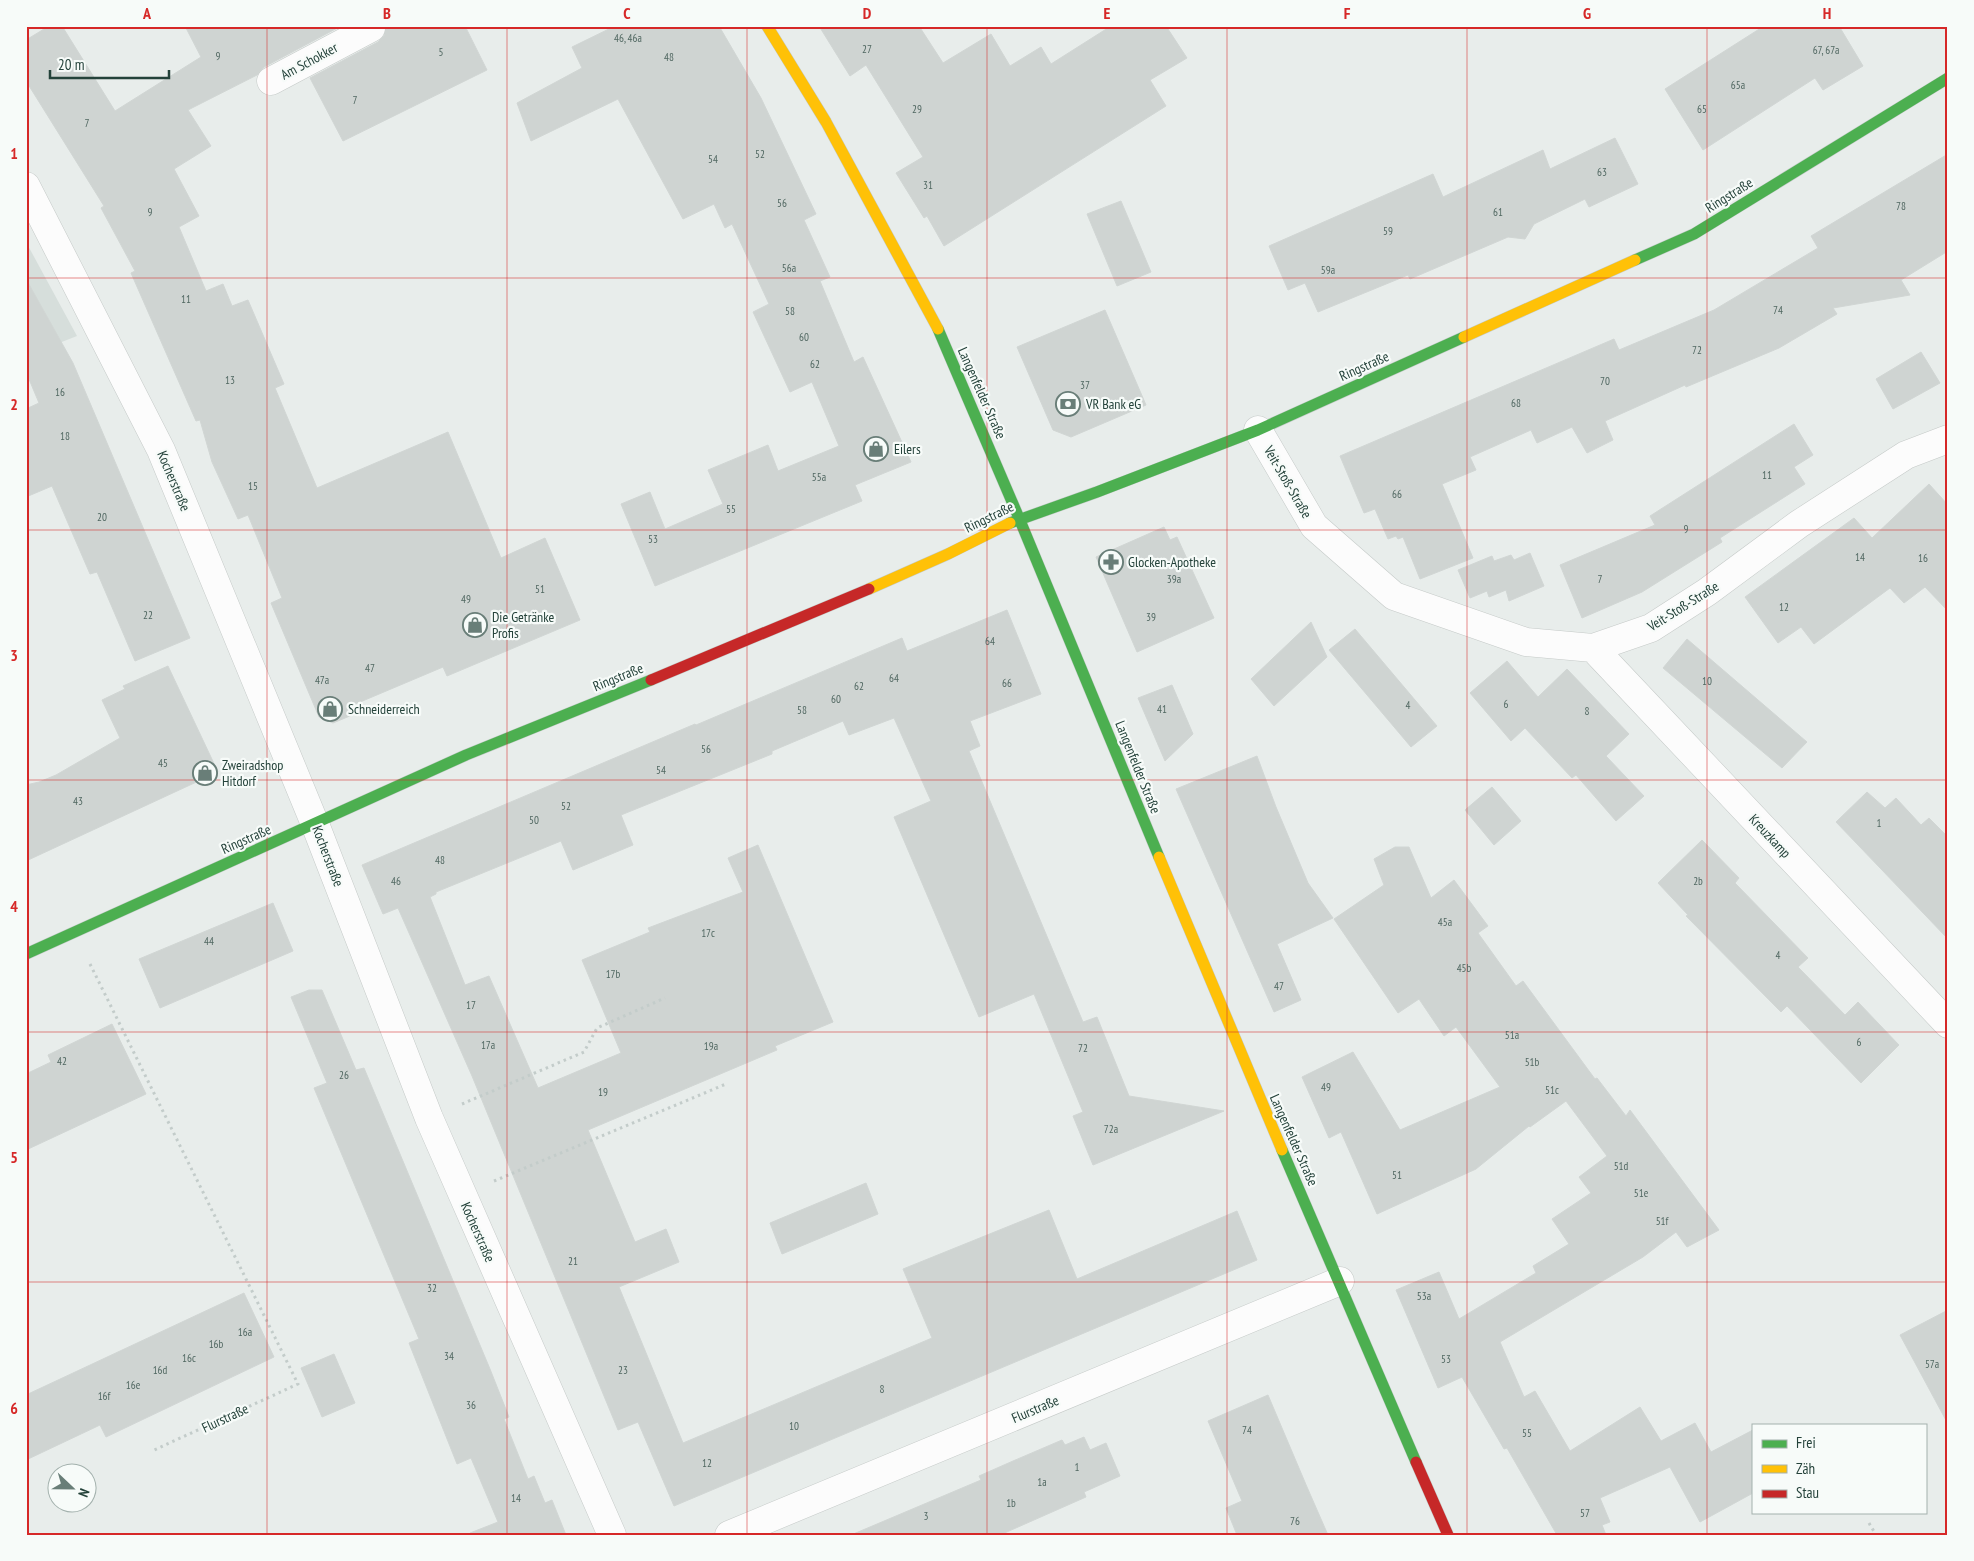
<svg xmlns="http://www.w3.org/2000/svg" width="1974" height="1561" viewBox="0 0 1974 1561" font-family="'PT Sans Narrow',sans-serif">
	<rect width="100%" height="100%" fill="#e8edeb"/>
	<path fill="#d6dedb" d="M26,242L77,336L26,356Z"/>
	<path fill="#cfd4d2" stroke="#d1d6d4" d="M49,26H62L115,111L201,57L185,26H341L264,67L257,75L188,110L211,146L174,169L199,216L179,227L206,291L223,284L232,306L248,300L284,384L275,388L317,488L448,432L501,558L545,538L580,620L447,676L443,667L353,705L357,713L333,723L319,717L271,603L282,598L248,515L238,519L212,462L200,420L196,421L131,273L135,271L101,208L104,206L26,81V40Z
		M386,26H465L487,70L343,141L310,78L378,42L384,36Z
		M615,26H719L761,98L816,214L804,220L830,277L820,281L854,362L863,357L911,462L855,485L862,501L655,586L621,504L650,492L665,529L723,504L708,470L768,445L778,471L839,446L812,382L790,392L753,312L769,304L732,224L725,228L714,204L683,219L618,99L531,141L517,103L582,68L572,47Z
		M819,26H919L943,63L991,34L1010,66L1041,47L1051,64L1111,26H1166L1187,58L1150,80L1166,106L944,246L927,216L924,218L896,173L923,157L866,65L850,76Z
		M1764,26H1839L1863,66L1823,90L1815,78L1703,150L1665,89Z
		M1615,138L1638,184L1589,207L1585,199L1534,224L1525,239L1508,237L1410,279L1408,275L1318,312L1305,283L1288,290L1269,246L1433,174L1443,197L1543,150L1550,169Z
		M1948,154V251L1901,280L1910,295L1833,308L1837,314L1779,348L1686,387L1685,385L1605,421L1613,440L1587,453L1572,427L1537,443L1531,430L1470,457L1476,470L1442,484L1473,558L1420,579L1403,537L1398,539L1396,536L1388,539L1375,509L1364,513L1340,456L1614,339L1619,350L1714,310L1818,248L1811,236Z
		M1121,201L1151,272L1117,286L1087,214Z
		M26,279L73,363L190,638L135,661L97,572L90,574L52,486L26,497V409L39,403L26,372Z
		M1105,310L1146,405L1071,437L1053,430L1017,347Z
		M1921,352L1940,383L1893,409L1876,379Z
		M1794,424L1813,455L1794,467L1805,484L1720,538L1722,542L1642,592L1582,618L1560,565L1655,525L1650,516Z
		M1929,484L1948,505V611L1925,587L1904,603L1890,588L1814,644L1801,627L1778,643L1745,597L1854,518L1872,538Z
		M1164,527L1170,540L1177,537L1214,618L1137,652L1096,557Z
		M1530,553L1544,586L1509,601L1506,590L1489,597L1487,591L1470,598L1458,570L1492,556L1494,561L1511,555L1514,560Z
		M1007,610L1041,694L970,721L980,746L969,751L1083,1022L1097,1017L1129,1096L1224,1111L1093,1165L1073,1116L1083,1112L1034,994L979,1017L894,817L931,801L894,718L849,735L843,721L772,751V754L621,815L633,845L573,870L561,841L436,892V894L430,897L465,985L489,976L538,1088L621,1053L582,960L650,932L648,928L743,892L728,858L758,845L833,1022L775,1046L777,1050L588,1130L635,1242L666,1229L679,1262L619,1287L683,1443L932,1338L903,1269L1049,1210L1077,1279L1237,1211L1257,1260L674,1506L638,1422L618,1430L472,1076L398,908L383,914L362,865L695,724L696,725L902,638L907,651Z
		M1311,622L1327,657L1274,706L1251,679Z
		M1355,629L1437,726L1411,747L1329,650Z
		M1687,639L1807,742L1782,768L1663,668Z
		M1507,661L1538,697L1567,669L1629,734L1606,756L1644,796L1616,821L1576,775L1572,778L1525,728L1511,741L1470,693Z
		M168,666L218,772L26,861V785L39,782L56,775L120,738L102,700L125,689L123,686Z
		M1172,685L1193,734L1165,761L1138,698Z
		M1257,756L1276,807L1308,883L1333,918L1277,944L1301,1000L1274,1012L1176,789Z
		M1492,787L1521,821L1494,845L1465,810Z
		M1867,792L1885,808L1896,798L1921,825L1929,818L1948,837V939L1836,822Z
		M1702,840L1739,878L1735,883L1808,958L1798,967L1845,1015L1858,1002L1899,1045L1861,1083L1787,1006L1781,1012L1686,916L1688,915L1658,883Z
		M1395,847H1409L1431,898L1454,880L1488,926L1478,933L1516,986L1523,981L1595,1079L1597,1078L1626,1116L1630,1110L1719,1230L1687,1247L1676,1232L1643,1257L1500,1342L1524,1397L1535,1391L1570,1451L1640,1407L1661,1441L1695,1423L1711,1452L1753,1430V1493L1700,1522L1670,1467L1600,1498L1610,1522L1602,1525L1606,1535H1557L1507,1448L1504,1449L1462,1377L1438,1388L1396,1290L1439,1272L1459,1319L1536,1273L1533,1266L1569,1244L1552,1219L1591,1193L1579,1177L1607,1156L1566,1101L1530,1127L1529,1126L1476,1169L1377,1214L1341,1132L1329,1138L1302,1077L1353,1052L1400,1130L1500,1087L1456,1027L1444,1036L1419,999L1398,1013L1334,919L1384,885L1374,859Z
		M273,903L293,951L160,1008L139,959Z
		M309,990H322L356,1070L364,1068L490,1369L509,1417L504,1419L528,1479L534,1476L545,1503L552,1500L566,1535H470V1533L498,1522L471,1458L457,1464L409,1343L419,1339L314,1088L327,1083L291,997Z
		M112,1024L146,1094L26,1150V1074L51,1062L48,1055Z
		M866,1183L878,1214L782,1254L770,1223Z
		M244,1293L274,1357L106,1437L100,1425L26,1460V1395Z
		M1948,1310V1424L1900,1335Z
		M334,1354L355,1403L322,1417L301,1368Z
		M1268,1395L1307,1487L1328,1535H1237L1226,1508L1242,1501L1208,1421Z
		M1084,1437L1090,1450L1106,1443L1120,1476L1084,1492L1086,1497L1000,1535H851L981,1480L979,1476L1013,1461L1062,1440L1065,1445Z"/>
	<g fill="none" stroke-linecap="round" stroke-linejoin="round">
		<defs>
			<path id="street" d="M271,81L371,28L370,26
				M26,186L161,450L315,824L429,1118L612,1535
				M1258,430L1314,526L1394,596L1526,642L1593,648L1651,628L1707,592L1799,524L1906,455L1948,439
				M1593,648L1948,1024
				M729,1535L1340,1281"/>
			<path id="fast" d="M1635,260L1694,234L1948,78
				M938,329L1019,518L1159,857
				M1010,523L1097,492L1258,430L1464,337
				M26,954L466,755L651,680
				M1282,1150L1416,1462"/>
			<path id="slow" d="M767,26L826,122L938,329
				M1464,337L1635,260
				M869,589L948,554L1010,523
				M1159,857L1282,1150"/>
			<path id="jam" d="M651,680L869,589
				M1416,1462L1448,1535"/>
		</defs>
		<use href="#street" stroke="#c5cac8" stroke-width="29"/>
		<use href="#fast" stroke="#c3cbc8" stroke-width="12"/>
		<use href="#slow" stroke="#c3cbc8" stroke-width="12"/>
		<use href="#jam" stroke="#c3cbc8" stroke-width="12"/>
		<path stroke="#c3ccca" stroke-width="3" stroke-dasharray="2.5 4" stroke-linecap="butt" d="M90,964L298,1384L152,1451
			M462,1104L584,1052L597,1028L665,998
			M494,1181L726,1084
			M1869,1523L1876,1535"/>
		<use href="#street" stroke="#fcfcfc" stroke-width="28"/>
		<use href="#fast" stroke="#4caf50" stroke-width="11"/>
		<use href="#slow" stroke="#ffc107" stroke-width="11"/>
		<use href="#jam" stroke="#c62828" stroke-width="11"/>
	</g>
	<path fill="none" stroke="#d62828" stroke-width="1" stroke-opacity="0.55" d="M267,26V1535M507,26V1535M747,26V1535M987,26V1535M1227,26V1535M1467,26V1535M1707,26V1535M26,278H1948M26,530H1948M26,780H1948M26,1032H1948M26,1282H1948"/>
	<defs>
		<symbol id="bank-ring" viewBox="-11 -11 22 22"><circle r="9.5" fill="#f7fbf9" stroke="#697e78" stroke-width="1.5"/><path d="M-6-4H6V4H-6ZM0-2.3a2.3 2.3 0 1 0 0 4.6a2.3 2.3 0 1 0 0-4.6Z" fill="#697e78"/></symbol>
		<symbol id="shop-ring" viewBox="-11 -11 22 22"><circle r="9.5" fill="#f7fbf9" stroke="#697e78" stroke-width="1.5"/><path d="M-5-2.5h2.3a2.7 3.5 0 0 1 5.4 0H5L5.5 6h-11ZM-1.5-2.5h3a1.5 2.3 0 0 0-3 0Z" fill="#697e78"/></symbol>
		<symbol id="pharmacy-ring" viewBox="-11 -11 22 22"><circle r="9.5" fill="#f7fbf9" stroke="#697e78" stroke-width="1.5"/><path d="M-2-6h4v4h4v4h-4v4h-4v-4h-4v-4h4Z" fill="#697e78"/></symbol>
	</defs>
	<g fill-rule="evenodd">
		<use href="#bank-ring" x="1054" y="390" width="28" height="28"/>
		<use href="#shop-ring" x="862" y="435" width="28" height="28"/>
		<use href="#pharmacy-ring" x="1097" y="548" width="28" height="28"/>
		<use href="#shop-ring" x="461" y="611" width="28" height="28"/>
		<use href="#shop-ring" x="316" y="695" width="28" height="28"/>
		<use href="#shop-ring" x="191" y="759" width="28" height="28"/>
	</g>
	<g text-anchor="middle" stroke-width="4.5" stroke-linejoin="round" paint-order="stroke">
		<g font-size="11" fill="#506761">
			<text x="628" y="42">46, 46a</text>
			<text x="867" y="53">27</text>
			<text x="1826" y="54">67, 67a</text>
			<text x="441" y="56">5</text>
			<text x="218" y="60">9</text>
			<text x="669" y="61">48</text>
			<text x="1738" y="89">65a</text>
			<text x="355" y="104">7</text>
			<text x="917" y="113">29</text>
			<text x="1702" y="113">65</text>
			<text x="87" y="127">7</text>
			<text x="760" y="158">52</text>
			<text x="713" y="163">54</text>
			<text x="1602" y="176">63</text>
			<text x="928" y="189">31</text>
			<text x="782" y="207">56</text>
			<text x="1901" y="210">78</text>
			<text x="150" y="216">9</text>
			<text x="1498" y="216">61</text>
			<text x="1388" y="235">59</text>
			<text x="789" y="272">56a</text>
			<text x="1328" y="274">59a</text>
			<text x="186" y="303">11</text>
			<text x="1778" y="314">74</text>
			<text x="790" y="315">58</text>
			<text x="804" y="341">60</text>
			<text x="1697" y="354">72</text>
			<text x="815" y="368">62</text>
			<text x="230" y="384">13</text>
			<text x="1605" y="385">70</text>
			<text x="1085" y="389">37</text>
			<text x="60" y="396">16</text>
			<text x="1516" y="407">68</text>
			<text x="65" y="440">18</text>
			<text x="1767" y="479">11</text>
			<text x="819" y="481">55a</text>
			<text x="253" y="490">15</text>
			<text x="1397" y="498">66</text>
			<text x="731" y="513">55</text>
			<text x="102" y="521">20</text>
			<text x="1686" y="533">9</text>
			<text x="653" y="543">53</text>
			<text x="1860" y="561">14</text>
			<text x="1923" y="562">16</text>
			<text x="1174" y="583">39a</text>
			<text x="1600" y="583">7</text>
			<text x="540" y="593">51</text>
			<text x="466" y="603">49</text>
			<text x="1784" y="611">12</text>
			<text x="148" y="619">22</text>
			<text x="1151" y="621">39</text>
			<text x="990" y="645">64</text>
			<text x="370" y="672">47</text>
			<text x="894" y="682">64</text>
			<text x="322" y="684">47a</text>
			<text x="1707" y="685">10</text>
			<text x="1007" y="687">66</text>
			<text x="859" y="690">62</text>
			<text x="836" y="703">60</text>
			<text x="1506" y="708">6</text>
			<text x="1408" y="709">4</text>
			<text x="1162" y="713">41</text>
			<text x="802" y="714">58</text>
			<text x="1587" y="715">8</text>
			<text x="706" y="753">56</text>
			<text x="163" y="767">45</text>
			<text x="661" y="774">54</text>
			<text x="78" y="805">43</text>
			<text x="566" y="810">52</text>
			<text x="534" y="824">50</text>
			<text x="1879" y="827">1</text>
			<text x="440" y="864">48</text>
			<text x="396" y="885">46</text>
			<text x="1698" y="885">2b</text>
			<text x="1445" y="926">45a</text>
			<text x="708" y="937">17c</text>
			<text x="209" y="945">44</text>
			<text x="1778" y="959">4</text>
			<text x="1464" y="972">45b</text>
			<text x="613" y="978">17b</text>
			<text x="1279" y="990">47</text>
			<text x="471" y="1009">17</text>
			<text x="1512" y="1039">51a</text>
			<text x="1859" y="1046">6</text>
			<text x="488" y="1049">17a</text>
			<text x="711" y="1050">19a</text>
			<text x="1083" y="1052">72</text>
			<text x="62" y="1065">42</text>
			<text x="1532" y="1066">51b</text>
			<text x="344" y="1079">26</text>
			<text x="1326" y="1091">49</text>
			<text x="1552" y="1094">51c</text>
			<text x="603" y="1096">19</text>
			<text x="1111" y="1133">72a</text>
			<text x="1621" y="1170">51d</text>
			<text x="1397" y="1179">51</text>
			<text x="1641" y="1197">51e</text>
			<text x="1662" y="1225">51f</text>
			<text x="573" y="1265">21</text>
			<text x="432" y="1292">32</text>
			<text x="1424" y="1300">53a</text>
			<text x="245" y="1336">16a</text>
			<text x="216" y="1348">16b</text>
			<text x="449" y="1360">34</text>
			<text x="189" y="1362">16c</text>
			<text x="1446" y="1363">53</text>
			<text x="1932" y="1368">57a</text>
			<text x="160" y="1374">16d</text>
			<text x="623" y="1374">23</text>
			<text x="133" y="1389">16e</text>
			<text x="882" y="1393">8</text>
			<text x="104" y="1400">16f</text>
			<text x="471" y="1409">36</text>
			<text x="794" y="1430">10</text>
			<text x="1247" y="1434">74</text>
			<text x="1527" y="1437">55</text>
			<text x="707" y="1467">12</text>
			<text x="1077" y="1471">1</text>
			<text x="1042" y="1486">1a</text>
			<text x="516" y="1502">14</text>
			<text x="1011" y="1507">1b</text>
			<text x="1585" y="1517">57</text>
			<text x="926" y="1520">3</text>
			<text x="1295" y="1525">76</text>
		</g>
		<g font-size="14" fill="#24423a" stroke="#f7fbf9">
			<text transform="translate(309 61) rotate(-28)" y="5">Am Schokker</text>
			<text transform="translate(1729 195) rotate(-32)" y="5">Ringstraße</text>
			<text transform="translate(1364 366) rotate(-24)" y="5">Ringstraße</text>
			<text transform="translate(982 393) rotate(66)" y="5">Langenfelder Straße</text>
			<text transform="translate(174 481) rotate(67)" y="5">Kocherstraße</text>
			<text transform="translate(1288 482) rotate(60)" y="5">Veit-Stoß-Straße</text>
			<text transform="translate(989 517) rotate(-26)" y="5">Ringstraße</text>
			<text transform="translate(1683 606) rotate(-32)" y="5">Veit-Stoß-Straße</text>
			<text transform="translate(618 677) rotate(-22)" y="5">Ringstraße</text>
			<text transform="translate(1138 767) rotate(68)" y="5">Langenfelder Straße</text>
			<text transform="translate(1770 836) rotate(47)" y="5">Kreuzkamp</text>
			<text transform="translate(246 839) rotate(-24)" y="5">Ringstraße</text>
			<text transform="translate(328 856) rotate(69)" y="5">Kocherstraße</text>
			<text transform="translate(1294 1140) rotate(66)" y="5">Langenfelder Straße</text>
			<text transform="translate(478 1232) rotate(66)" y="5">Kocherstraße</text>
			<text transform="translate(1035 1409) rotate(-23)" y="5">Flurstraße</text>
			<text transform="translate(225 1418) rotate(-25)" y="5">Flurstraße</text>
		</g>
		<g font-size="14" fill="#24423a" stroke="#f7fbf9" text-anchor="start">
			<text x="1086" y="409">VR Bank eG</text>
			<text x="894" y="454">Eilers</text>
			<text x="1128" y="567">Glocken-Apotheke</text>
			<text x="492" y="622">Die Getränke<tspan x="492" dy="16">Profis</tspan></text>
			<text x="348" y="714">Schneiderreich</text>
			<text x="222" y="770">Zweiradshop<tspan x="222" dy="16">Hitdorf</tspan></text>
		</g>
	</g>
	<rect width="1974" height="1561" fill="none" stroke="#f7fbf9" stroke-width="55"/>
	<rect x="1752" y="1424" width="175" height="90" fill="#f7fbf9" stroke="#a3b1ad"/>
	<rect x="1762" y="1440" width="25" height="8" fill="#4caf50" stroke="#a3b1ad"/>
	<text x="1796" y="1448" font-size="15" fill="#24423a">Frei</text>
	<rect x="1762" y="1465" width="25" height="8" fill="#ffc107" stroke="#a3b1ad"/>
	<text x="1796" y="1474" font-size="15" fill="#24423a">Zäh</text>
	<rect x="1762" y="1490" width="25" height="8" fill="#c62828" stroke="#a3b1ad"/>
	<text x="1796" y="1498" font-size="15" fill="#24423a">Stau</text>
	<g transform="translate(72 1488) rotate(112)"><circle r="24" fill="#f7fbf9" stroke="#a3b1ad"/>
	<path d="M0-4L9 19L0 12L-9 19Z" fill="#697e78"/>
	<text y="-8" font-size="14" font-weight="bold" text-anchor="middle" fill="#24423a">N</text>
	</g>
	<path d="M50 70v8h119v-8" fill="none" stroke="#24423a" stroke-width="2.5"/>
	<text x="58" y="70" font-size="15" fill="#24423a" stroke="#f7fbf9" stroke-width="4" paint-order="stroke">20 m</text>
	<rect x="28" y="28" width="1918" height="1506" fill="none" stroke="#d62828" stroke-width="2"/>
	<g font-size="16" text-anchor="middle" font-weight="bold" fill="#d62828">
		<text x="147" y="19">A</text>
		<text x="387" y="19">B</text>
		<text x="627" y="19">C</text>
		<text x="867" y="19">D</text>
		<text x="1107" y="19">E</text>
		<text x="1347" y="19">F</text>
		<text x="1587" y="19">G</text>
		<text x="1827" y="19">H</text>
		<text x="14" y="159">1</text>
		<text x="14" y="410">2</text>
		<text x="14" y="661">3</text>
		<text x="14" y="912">4</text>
		<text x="14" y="1163">5</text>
		<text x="14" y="1414">6</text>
	</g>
</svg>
